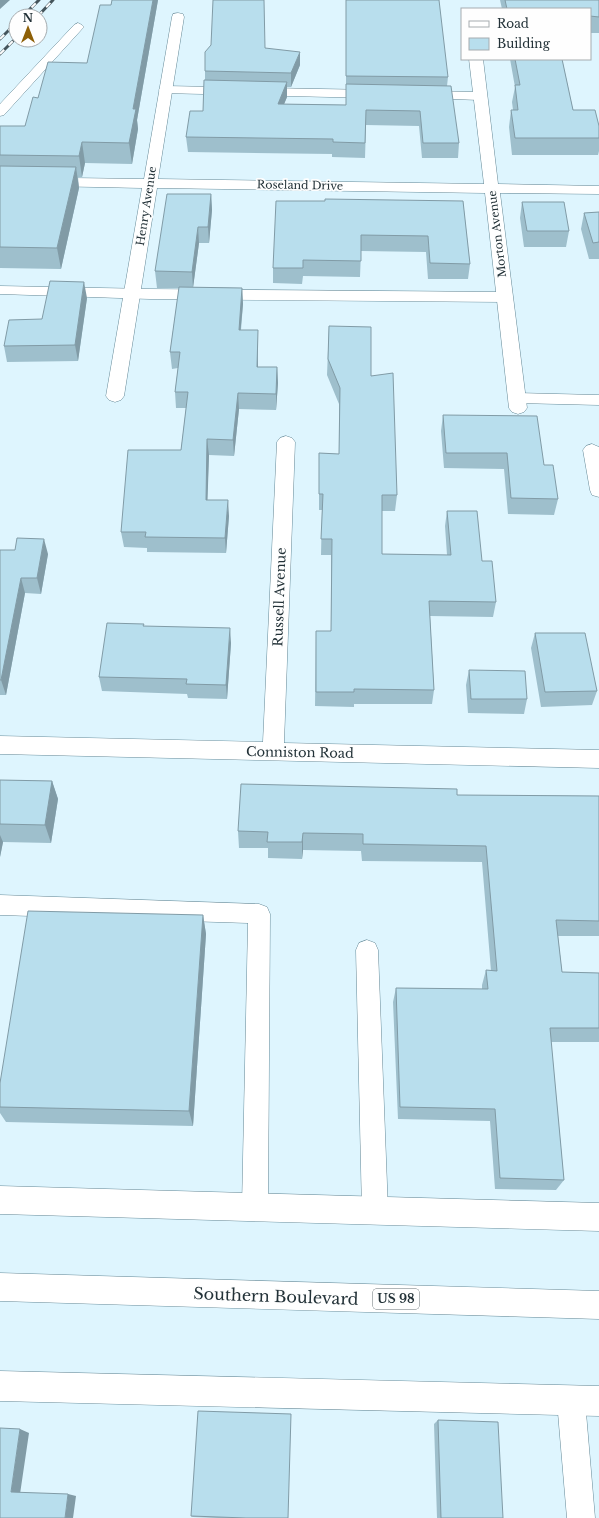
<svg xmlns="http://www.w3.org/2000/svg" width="599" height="1518" viewBox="0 0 599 1518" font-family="'Libre Baskerville',serif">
	<rect width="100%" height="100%" fill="#def5fe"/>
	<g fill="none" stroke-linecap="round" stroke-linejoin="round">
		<defs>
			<path id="service" d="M78,23L82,25L84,27L82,29L4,115L0,116V104L74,25Z
				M165,86L373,90L377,91L379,94L377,97L373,98L161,93L159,90L161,87Z
				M425,91L480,92L484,93L486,96L484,99L480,100L421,98L419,95L421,92Z
				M0,286L150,289L504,292L509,294L511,297L509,300L504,302L150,299L0,294Z
				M517,393L597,395H599V405L517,403L511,402L509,398L511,394Z
				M0,895L259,904L267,907L270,914L268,1207L264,1216L255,1220L246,1216L242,1207L248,923L0,915Z
				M367,940L375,943L378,950L388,1211L384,1220L375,1224L366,1220L362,1211L356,950L359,943Z
				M571,1387L581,1391L585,1401L595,1518H567L557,1401L561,1391Z"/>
			<path id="minor" d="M178,13L183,14L184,17L158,179L484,184L469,59H483L498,184L599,186V194L500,193L527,408L524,412L518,414L512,412L509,408L485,193L157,188L124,396L121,400L115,402L109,400L106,396L142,188L0,185V177L144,179L172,17L173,14Z
				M286,436L292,438L295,442L284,743L599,750V768L0,754V736L263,742L277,442L280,438Z
				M592,444L599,447V497L592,495L590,490L583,450L586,446Z
				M0,1186L599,1203V1231L0,1214Z
				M0,1371L599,1386V1416L0,1401Z"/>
			<path id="primary" d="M0,1273L599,1291V1319L0,1301Z"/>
		</defs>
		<use href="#service" stroke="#658997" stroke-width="1"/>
		<use href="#minor" stroke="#658997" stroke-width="1"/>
		<use href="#primary" stroke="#658997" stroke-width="1"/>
		<use href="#service" fill="#fff" fill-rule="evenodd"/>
		<use href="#minor" fill="#fff" fill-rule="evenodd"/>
		<use href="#primary" fill="#fff" fill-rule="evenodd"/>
		<defs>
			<path id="rail" d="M23,16L39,0
				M38,16L53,0
				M0,39L16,23
				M0,54L16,38"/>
		</defs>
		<use href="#rail" stroke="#44545b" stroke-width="3"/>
		<use href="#rail" stroke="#fefefe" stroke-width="2" stroke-dasharray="6" stroke-linecap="butt"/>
	</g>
	<path fill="#9ebfcc" d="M112,0H158L137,120L138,129L132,164L85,163L82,177H78L79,188L61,269L0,268V126H25L38,98L87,63L111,5Z
		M346,0L448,77L447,86L459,143L458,158H422L419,126L366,125L365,158L332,157V154L188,152L186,137L203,111L205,80V71L265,48L300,65L291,87H287V97L284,104L346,105Z
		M500,0H599V33H590V9H502Z
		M510,59H562L573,110L599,126V151L598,155H512L509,127L511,110H513L512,102L515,87Z
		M211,194L212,210L209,243H199L193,287L242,288L243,304L241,330L258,346V367H277L278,383L276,410L239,409L234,456L209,455L207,500L229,516L226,553L147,552V548L124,547L121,532L181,450L186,408H176L175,392L178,368L172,369L170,352L179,288H157L155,271Z
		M325,201H463L470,264L468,279H428L426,252L361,251L360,277L303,276L302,284L273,283V268Z
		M522,202L569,231L566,247H524L520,218Z
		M599,212V259H589L581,229L584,213Z
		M87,298L78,361L7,362L4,346L42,319Z
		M329,326L371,376L397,495L395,511H382V554L447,555L445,526L447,511L482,561L496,602L493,617L430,616L434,690L432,704H354V707L315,706L316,631H331V555H321L322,510H319V453L339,454V404L327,375Z
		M443,415L544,465L558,499L554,515L508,514L504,469L444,468L441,431Z
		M0,550L48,554L41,594L25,593L6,695H0Z
		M144,626L231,643L227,699L188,698L187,694L102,691L99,677Z
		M535,633L597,691L592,705L541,707L531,648Z
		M469,670L527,699L524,714L468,713L466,685Z
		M0,780L52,781L58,799L51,843L3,842L0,857Z
		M457,795L599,796V936H558L562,972L599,973V1042H551L564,1180L556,1190L495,1189L490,1121L398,1119L393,1002L396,988L482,989V985L486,970L491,971L482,862L362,861L361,851L303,850L302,859L268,858V848H239L238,831Z
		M203,915L206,934L193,1126L6,1122L0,1113V1083Z
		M438,1420L503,1518H437L434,1424Z
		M191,1516L289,1518H219L193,1517Z"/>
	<path fill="#819ba6" d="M0,0H10L0,9Z
		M153,0H158L137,120L138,129L132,164L129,143L133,109Z
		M300,52V65L291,87V73Z
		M287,82V97L278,119V104Z
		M82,142L85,163L82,177L79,156Z
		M76,167L79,188L61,269L57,248Z
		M211,194L212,210L209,243L208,227Z
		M198,227L199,243L193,288L192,272Z
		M84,282L87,298L78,361L75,345Z
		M242,288L243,304L239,346V330Z
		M258,330V383L257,367Z
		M277,367L278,383L276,410V394Z
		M238,393L239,409L234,456L233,440Z
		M207,439L209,455L207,516L206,500Z
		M228,500L229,516L226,553L225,538Z
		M44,539L48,554L41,594L37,578Z
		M21,578L25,593L6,695L1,680Z
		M230,628L231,643L227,699L226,685Z
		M52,781L58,799L51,843L45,825Z
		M303,833V850L302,859V842Z
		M0,835L3,842L0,857Z
		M203,915L206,934L193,1126L189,1111Z
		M20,1429L29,1433L20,1494L11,1492Z
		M68,1494L76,1496L73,1518H65Z"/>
	<path fill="#b8deed" stroke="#819ba6" d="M112,0H153L133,109H136L129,143L82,142L79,156L0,155V126H25L33,97L38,98L48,62L87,63L100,5H111Z
		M213,0H264L265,48L300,52L291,73L205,71V52L211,45Z
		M346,0H439L448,77L346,76Z
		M505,0H599V17L590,16V9H507Z
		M515,59H562L573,110H595L599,126V138H515L511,110H518L515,85H520Z
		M204,80L287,82L278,104L346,105V84L451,86L459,143H423L420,111L366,110L365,143L333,142V139L186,137L190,111H203Z
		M0,166L76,167L57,248L0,247Z
		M167,194H211L208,227H198L192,272L155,271Z
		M325,199L463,201L470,264L430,263L428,236L361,235V261L303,260V268H273L276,201H325Z
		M522,202H564L569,231H527Z
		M599,212V242L593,243L584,213Z
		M50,281L84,282L75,345L4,346L9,320L42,319Z
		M179,287L242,288L239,330H258L257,367H277L276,394L238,393L233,440L207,439L206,500H228L225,538L145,537L146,532H121L128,450H181L188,392H175L180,352H170Z
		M329,326L371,327V376L393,373L397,495H382V554L451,555L447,511H477L482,561H492L496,602L429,601L434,690L354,689V692H316V631H331L332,539H321L323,494H319V453L339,454L340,388L328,359Z
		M443,415L537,416L544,465H553L558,499L511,498L507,453H446Z
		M17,538L44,539L37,578H21L1,680H0V550H15Z
		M107,623L144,624L143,626L230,628L226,685L186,684L187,679L99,677Z
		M535,633H585L597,691L545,692Z
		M469,670L525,671L527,699H471Z
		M0,780L52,781L45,825L0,824Z
		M241,784L457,789V795L599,796V921L556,920L562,972L599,973V1028H550L564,1180L500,1178L495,1109L400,1107L396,988L488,989L486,970L497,971L486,846L363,844V834L303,833L302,842H267L268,832L238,831Z
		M28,911L203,915L189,1111L0,1107V1083Z
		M198,1411L291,1414L288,1518H246L191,1516Z
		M438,1420L498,1422L503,1518H441Z
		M0,1428L20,1429L11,1492L68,1494L65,1518H0Z"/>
	<g text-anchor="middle" stroke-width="3.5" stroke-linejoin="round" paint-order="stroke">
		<g font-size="11" fill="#233238" stroke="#fefefe">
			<text transform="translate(300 185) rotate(1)" y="4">Roseland Drive</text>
			<text transform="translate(146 206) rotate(-81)" y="4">Henry Avenue</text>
			<text transform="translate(497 234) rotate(-97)" y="4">Morton Avenue</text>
		</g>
		<rect fill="#fefefe" stroke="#656f73" stroke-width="1" x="373" y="1289" width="46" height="20" rx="3"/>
		<g font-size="12" font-weight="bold" fill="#233238">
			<text x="396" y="1303">US 98</text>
		</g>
		<g font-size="13" fill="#233238" stroke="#fefefe">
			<text transform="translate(279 597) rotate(-88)" y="5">Russell Avenue</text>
			<text transform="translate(300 752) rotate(1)" y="5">Conniston Road</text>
		</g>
		<g font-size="16" fill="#233238" stroke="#fefefe">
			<text transform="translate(276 1296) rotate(2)" y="6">Southern Boulevard</text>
		</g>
	</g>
	<rect x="461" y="8" width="130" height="52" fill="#fefefe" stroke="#a6acaf"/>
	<rect x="469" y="21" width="20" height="6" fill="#ffffff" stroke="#a6acaf"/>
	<text x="497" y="28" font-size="12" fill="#233238">Road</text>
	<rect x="469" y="38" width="20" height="12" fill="#b8deed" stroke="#a6acaf"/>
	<text x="497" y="48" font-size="12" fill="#233238">Building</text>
	<g transform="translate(28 28)"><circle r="19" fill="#fefefe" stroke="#a6acaf"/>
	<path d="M0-3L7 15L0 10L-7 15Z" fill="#8d5f06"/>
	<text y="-6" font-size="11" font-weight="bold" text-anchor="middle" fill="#233238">N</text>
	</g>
</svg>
